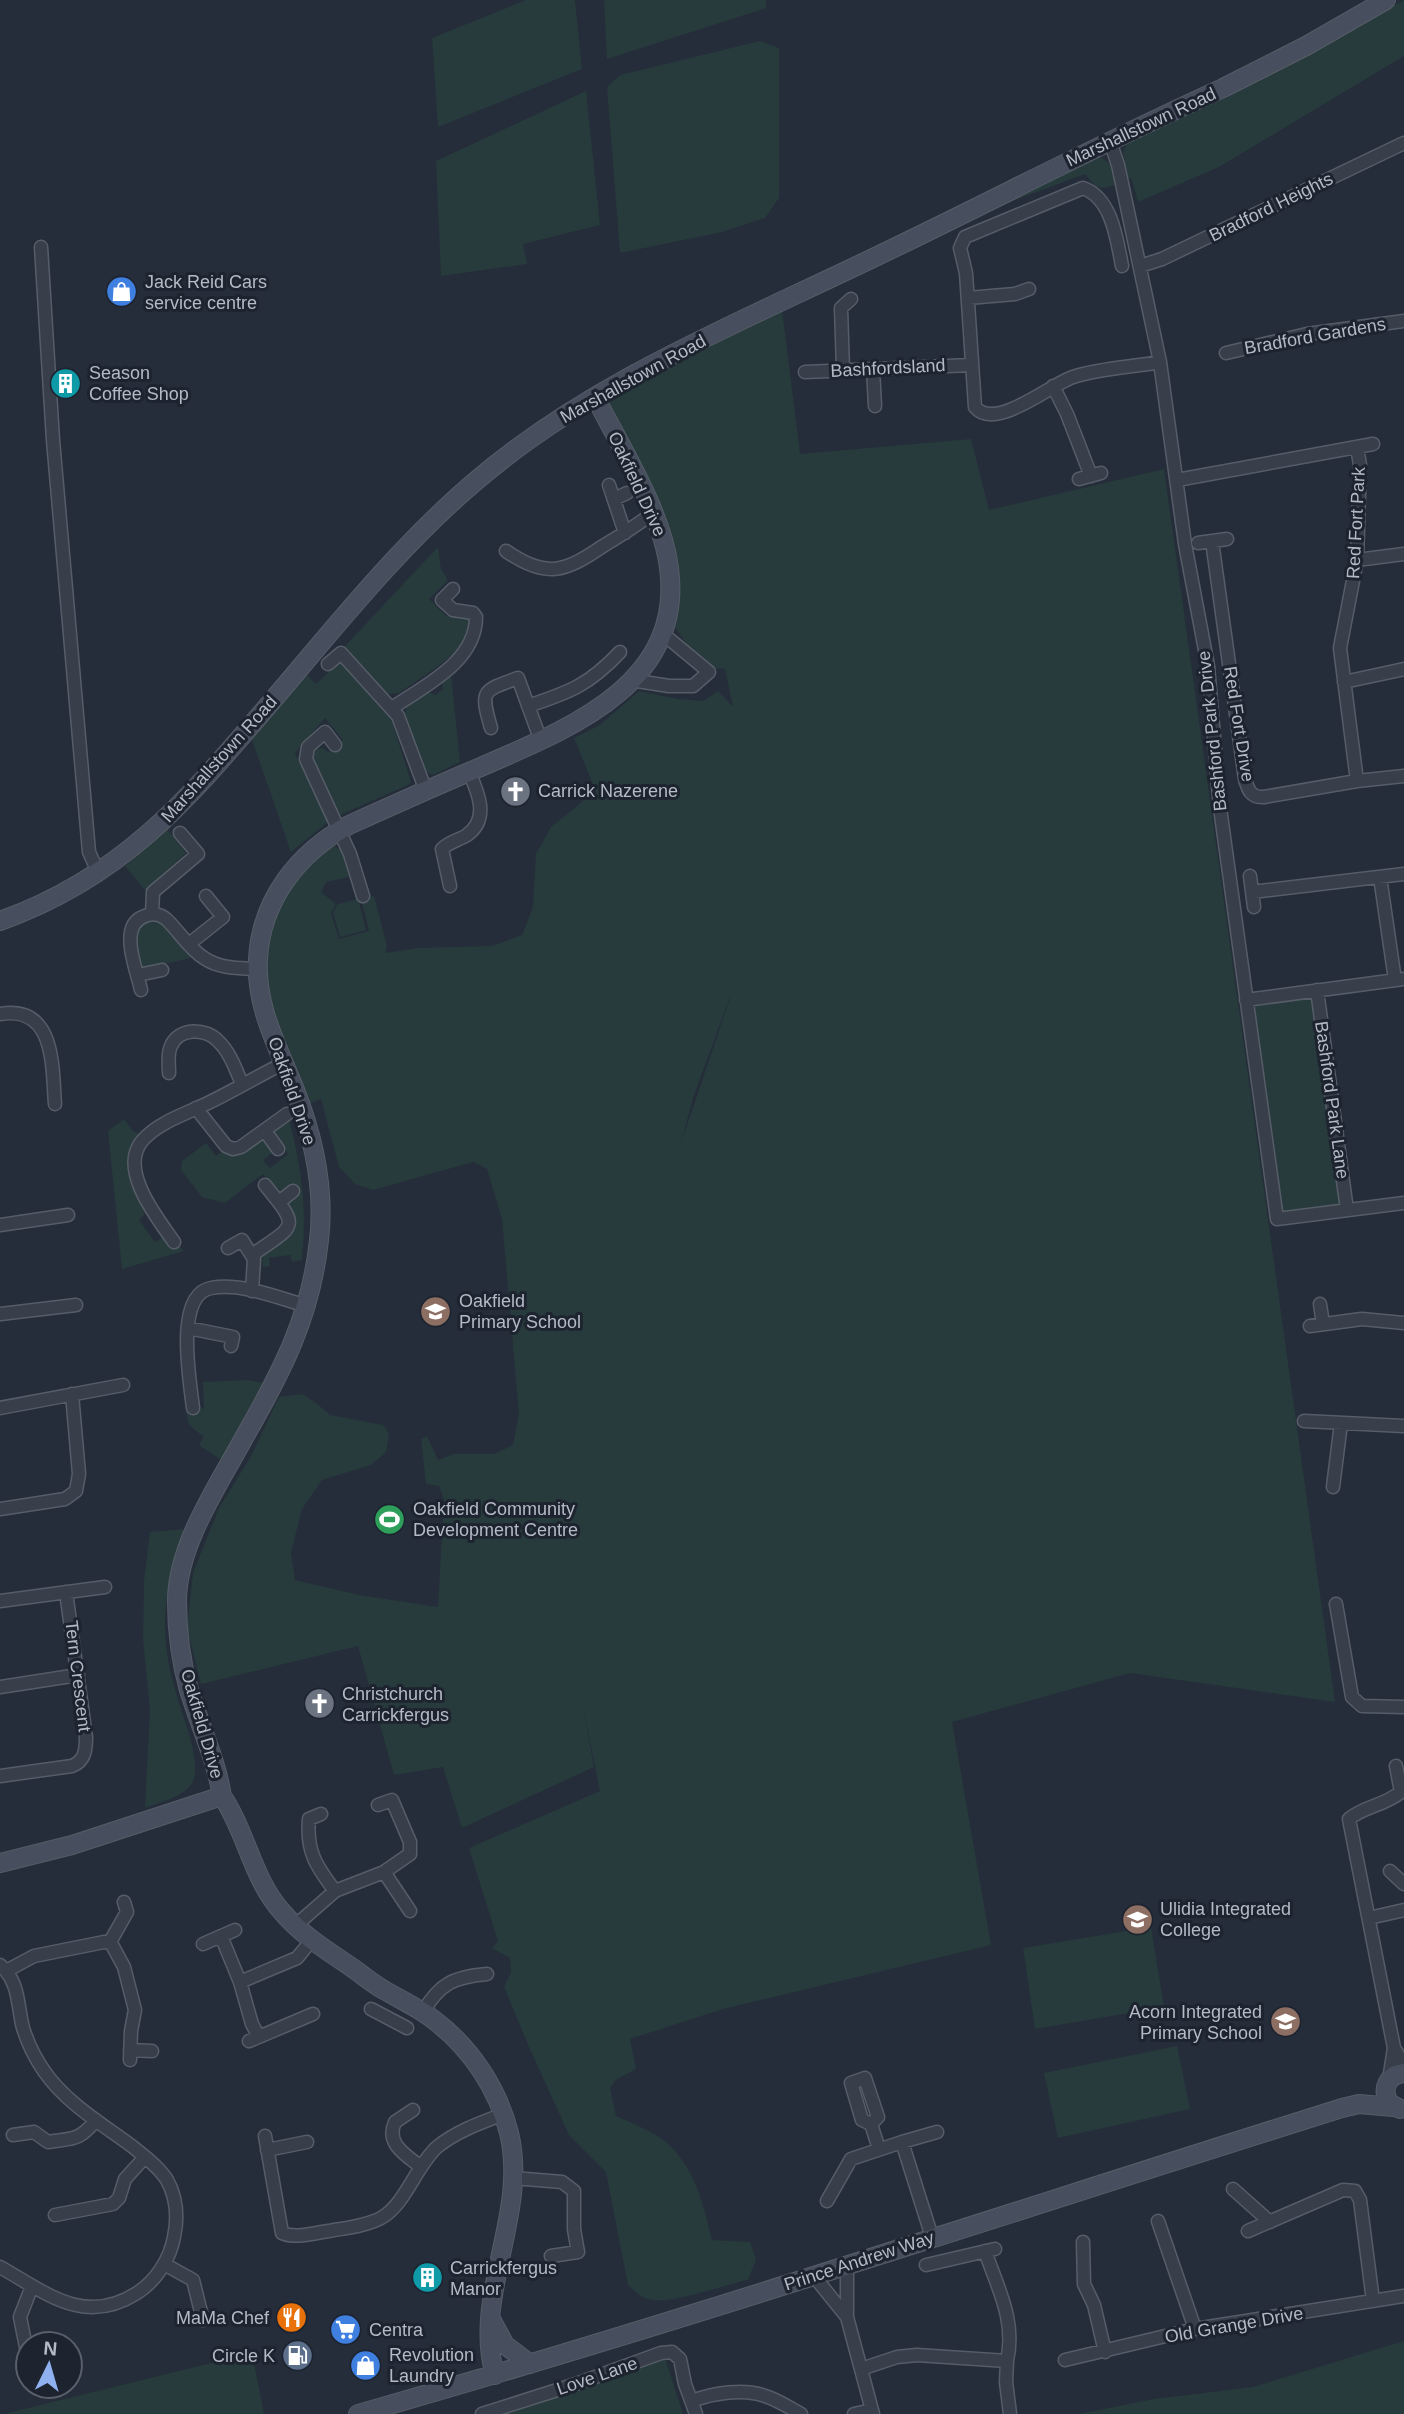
<svg xmlns="http://www.w3.org/2000/svg" width="1404" height="2414" viewBox="0 0 1404 2414" font-family="Arial,sans-serif">
	<rect width="100%" height="100%" fill="#252d3a"/>
	<path fill="#273a3c" fill-rule="evenodd" d="M526,0H575L582,69L438,127L432,38Z
		M604,0H766V8L607,59Z
		M1404,0V56L1219,167L1138,202L1132,180L1128,177L1123,153L1128,141L1219,96L1223,99L1230,96Z
		M760,41L779,48V198L765,218L722,232L620,253L607,87L620,75Z
		M586,91L600,225L523,244L527,264L441,276L436,161Z
		M1101,157L1110,164L1115,185L1104,188L1095,186L1085,174L999,206L782,310L800,454L971,439L989,510L1164,469L1335,1702L1130,1673L952,1722L991,1945L723,2009L630,2039L636,2069L616,2080L610,2088L616,2116C630,2122 644,2128 656,2135C692,2157 703,2202 712,2240L750,2242L756,2259L748,2280C724,2284 666,2308 645,2298C639,2296 633,2289 628,2285L606,2172L569,2135L529,2047L504,1987L511,1972L510,1958L492,1948L498,1941L469,1848L600,1791L584,1711L594,1767L462,1828L443,1767L394,1775L358,1646L201,1684L187,1628L193,1573L219,1508L251,1456L279,1397L302,1394L315,1402L330,1415L383,1425L389,1434L386,1452L371,1465L322,1480L302,1509L291,1553L295,1580L359,1595L438,1607L444,1499L439,1486L426,1484L421,1439L427,1436L438,1460L454,1454H494L513,1445L519,1414L502,1219L487,1169L473,1162L373,1190L355,1184L339,1167L321,1099L304,1106L267,998L266,948L279,903L305,867L330,847L335,846L342,851L349,877L326,882L321,892L336,904L331,913L339,939L369,931L361,899L374,896L387,946L385,953L419,948L492,946L522,935L533,907L536,854L551,827L575,808L595,789L574,738L600,725L639,691L678,699L703,701L718,691L733,707L725,669L701,666L667,615L669,565L595,397ZM731,994V995L681,1143L693,1098Z
		M438,547L441,569L448,580L429,599L447,617L449,615L467,616L469,620C467,627 466,634 463,641C454,659 417,680 399,693L388,694L345,646Z
		M338,663H341L392,721L411,782L408,785L340,815L313,758L316,749L323,748L328,752L343,740L325,718L295,753L328,822L291,852L251,737L306,674L316,684Z
		M451,674L460,762L433,775L426,772L405,715C405,702 416,698 427,691L435,695L443,689L442,682Z
		M167,829L186,853L145,890L125,866Z
		M358,899L366,930L340,937L333,912L338,904Z
		M154,919L162,922L191,958L151,967H143C134,946 128,927 154,919Z
		M1317,990L1347,1210L1277,1219L1246,1000Z
		M124,1119L133,1131L140,1135C127,1171 127,1179 145,1214L139,1220L155,1242L162,1238L178,1243L184,1251L122,1269L108,1131Z
		M289,1119C302,1171 307,1207 302,1260L292,1262L290,1255L269,1258L270,1266L263,1267L262,1255L288,1237L293,1231L295,1219L289,1203L292,1185L281,1191L263,1174L225,1203L202,1197L181,1170L182,1161L206,1143L216,1156L223,1151L234,1155L262,1140L267,1142L274,1152L263,1160L270,1168L288,1154L275,1134L277,1127Z
		M248,1380L263,1383L221,1460L199,1445L204,1436C192,1429 187,1426 187,1411L204,1408L203,1382Z
		M187,1529C171,1566 162,1603 166,1643C167,1657 170,1672 174,1685C179,1709 204,1762 192,1783C184,1797 160,1802 145,1808L150,1709L143,1640L144,1581L150,1532Z
		M1151,1927L1164,2007L1035,2029L1023,1948Z
		M1177,2046L1190,2109L1058,2138L1044,2073Z
		M1404,2341V2414H1078L1154,2399L1253,2387Z
		M252,2353L264,2414H4Z
		M665,2358L683,2414H484Z"/>
	<g fill="none" stroke-linecap="round" stroke-linejoin="round">
		<defs>
			<path id="street" d="M1110,141L1118,165L1160,362L1185,544L1208,666L1220,808L1277,1219L1404,1203
				M41,247L53,440L89,852L99,874
				M1122,266C1117,240 1112,198 1083,188L965,237L960,248L966,273L975,407C995,432 1051,384 1073,377C1100,368 1132,367 1160,362
				M1140,266L1162,259L1404,143
				M968,298L1015,294L1029,289
				M1226,353L1307,334L1404,321
				M873,369L875,406
				M843,370L841,308L851,299
				M805,372L971,365
				M1053,386L1067,414L1091,476
				M1079,479L1101,473
				M1177,480L1373,444
				M609,485L625,533
				M614,499L627,493
				M1212,541L1245,779C1248,790 1251,798 1264,797L1357,781L1404,776
				M1198,543L1227,539
				M506,551C546,579 565,572 603,546C620,536 637,525 653,513
				M1357,560L1404,554
				M328,664L341,653L398,716L426,791
				M631,680L669,686H693L709,672L662,633
				M1344,682L1404,669
				M528,706C570,692 589,685 620,652
				M392,708C424,686 476,662 476,617L473,613L453,610L442,600L453,589
				M491,728C480,690 482,691 518,678L541,741
				M335,745L325,732L308,747L306,759L350,854L363,896
				M1357,781L1340,648L1357,560L1360,465L1357,447
				M1250,876L1254,907
				M1380,877L1395,980
				M450,886L442,849C449,842 459,840 467,835C490,819 478,792 469,772
				M1252,892L1404,874
				M152,914L153,892L198,854L180,833
				M189,944L223,917L206,896
				M138,975L162,970
				M141,990C137,970 117,925 145,916C152,913 160,914 166,919C179,931 189,949 204,958C220,969 239,968 257,969
				M1317,990L1347,1210
				M1246,1000L1404,979
				M0,1014C56,1005 52,1067 55,1104
				M169,1073C169,1064 167,1054 171,1046C179,1027 206,1028 218,1041C230,1052 236,1070 242,1084
				M196,1108L226,1146L233,1149L241,1147L287,1114
				M265,1131L278,1149
				M279,1202L293,1191
				M0,1225L68,1215
				M174,1242C158,1219 118,1170 142,1141C158,1122 186,1114 208,1103C233,1091 258,1076 284,1063
				M228,1248L242,1240L254,1259L252,1291
				M252,1255C296,1224 301,1229 265,1185
				M1320,1304L1323,1324
				M0,1314L76,1305
				M1310,1326L1362,1319L1404,1323
				M188,1328L233,1337L231,1346
				M0,1408L123,1385
				M193,1408C190,1381 174,1295 211,1288C241,1282 278,1298 307,1306
				M1304,1421L1404,1426
				M1333,1487L1341,1423
				M0,1509L65,1499L76,1491L79,1474L72,1394
				M0,1601L105,1587
				M1336,1604L1352,1697L1362,1706L1404,1707
				M0,1687L78,1675
				M0,1776L72,1766C85,1761 86,1750 86,1737L66,1592
				M321,1814L309,1819C306,1851 316,1866 335,1891
				M1390,1871L1404,1884
				M384,1872L410,1911
				M1369,1918L1404,1910
				M295,1926L335,1891L384,1872L410,1854V1842L392,1800L378,1805
				M221,1936L240,1982L252,2024L259,2037
				M110,1942L127,1912L124,1902
				M203,1944L235,1930
				M0,1965C20,1982 17,2005 23,2028C28,2044 35,2058 44,2071C66,2103 102,2124 133,2147C145,2157 159,2167 167,2180C177,2198 178,2218 174,2237C170,2259 156,2281 137,2293C84,2327 45,2292 0,2267
				M6,1971L34,1956L104,1942L111,1943L124,1967L135,2010L131,2031L130,2060
				M240,1982L297,1958L311,1941
				M371,2009L407,2028
				M423,2012C440,1983 454,1977 487,1974
				M249,2041L313,2014
				M1394,2048L1404,2064
				M130,2050L152,2051
				M1389,2080L1394,2048L1349,1819C1364,1806 1384,1806 1401,1792L1396,1766
				M413,2110L395,2122C385,2144 406,2155 421,2167
				M871,2124L862,2120L851,2083L865,2078L878,2117L871,2124L879,2149
				M13,2135L34,2132L48,2142C74,2138 79,2141 96,2120
				M265,2136L282,2233C296,2239 313,2233 329,2231C345,2228 366,2226 381,2218C405,2205 416,2166 437,2147C457,2131 480,2123 504,2114
				M902,2142L937,2132
				M267,2150L307,2142
				M513,2178L562,2182L574,2191V2229L578,2252L551,2256
				M1233,2189L1270,2222
				M827,2201L851,2159L902,2142L932,2237
				M55,2215L113,2204L119,2198L125,2179L145,2157
				M1158,2221L1195,2329
				M1248,2231L1343,2190L1355,2191L1360,2200L1373,2301
				M1083,2242L1084,2284L1094,2305L1105,2352
				M985,2251C998,2289 1016,2320 1007,2361
				M164,2264L193,2280L203,2320
				M847,2264V2317L873,2414
				M926,2265L995,2249
				M813,2275L847,2317
				M28,2357L20,2317L32,2286
				M1065,2360L1195,2329L1404,2296
				M861,2369L897,2357L917,2355L1007,2361L1006,2382L1010,2414
				M692,2401C713,2393 744,2388 765,2396C778,2400 790,2408 801,2414
				M482,2414L573,2385L661,2353L672,2352L680,2359L685,2384L696,2414
				M854,2414L872,2410"/>
			<path id="secondary" d="M0,921C124,877 189,798 272,701C337,625 400,545 477,480C586,387 722,330 850,269C975,210 1097,145 1223,88L1306,46L1386,0
				M222,1796C247,1833 252,1879 283,1913C304,1937 328,1951 354,1969C364,1976 373,1984 384,1990C401,2000 419,2008 434,2020C471,2048 498,2089 509,2133C529,2213 472,2297 495,2375
				M0,1863L72,1845L222,1796C216,1759 200,1726 189,1690C181,1662 177,1630 177,1601C177,1545 219,1484 245,1436C282,1371 311,1316 319,1240C325,1190 313,1136 295,1090C278,1047 255,1006 258,959C261,900 298,853 349,825C391,806 433,787 476,769C563,731 685,687 669,568C662,512 621,447 595,397
				M1400,2109L1389,2103C1381,2088 1388,2075 1404,2073
				M492,2321L505,2345L530,2364
				M358,2414C688,2320 1014,2211 1342,2108L1359,2104L1393,2107"/>
		</defs>
		<use href="#street" stroke="#565d68" stroke-width="15"/>
		<use href="#secondary" stroke="#565d68" stroke-width="20"/>
		<use href="#street" stroke="#383f4a" stroke-width="12"/>
		<use href="#secondary" stroke="#474e5d" stroke-width="18"/>
	</g>
	<defs>
		<symbol id="shop-disc" viewBox="-11 -11 22 22"><circle r="9.5" fill="#3f7fe0" stroke="#1d242f"/><path d="M-5-2.5h2.3a2.7 3.5 0 0 1 5.4 0H5L5.5 6h-11ZM-1.5-2.5h3a1.5 2.3 0 0 0-3 0Z" fill="#fff"/></symbol>
		<symbol id="building-disc" viewBox="-11 -11 22 22"><circle r="9.5" fill="#0f9aa8" stroke="#1d242f"/><path d="M-4-6H4V6H1V3H-1V6H-4ZM-2.5-4.3h1.7v1.8h-1.7ZM.8-4.3h1.7v1.8H.8ZM-2.5-1h1.7V.8h-1.7ZM.8-1h1.7V.8H.8Z" fill="#fff"/></symbol>
		<symbol id="church-disc" viewBox="-11 -11 22 22"><circle r="9.5" fill="#6b7280" stroke="#1d242f"/><path d="M-1.2-6h2.4v3.5h3.3v2.4h-3.3V6h-2.4V-.1h-3.3v-2.4h3.3Z" fill="#fff"/></symbol>
		<symbol id="school-disc" viewBox="-11 -11 22 22"><circle r="9.5" fill="#8d6e63" stroke="#1d242f"/><path d="M0-5L7-2L0 1L-7-2ZM-4 1L0 2.5L4 1V4Q0 6-4 4Z" fill="#fff"/></symbol>
		<symbol id="stadium-disc" viewBox="-11 -11 22 22"><circle r="9.5" fill="#2e9e5b" stroke="#1d242f"/><path d="M0-5a6.5 5 0 1 0 0 10a6.5 5 0 1 0 0-10ZM-3.5-1.8h7v3.6h-7Z" fill="#fff"/></symbol>
		<symbol id="university-disc" viewBox="-11 -11 22 22"><circle r="9.5" fill="#8d6e63" stroke="#1d242f"/><path d="M0-5L7-2L0 1L-7-2ZM-4 1L0 2.5L4 1V4Q0 6-4 4Z" fill="#fff"/></symbol>
		<symbol id="restaurant-disc" viewBox="-11 -11 22 22"><circle r="9.5" fill="#e8710a" stroke="#1d242f"/><path d="M-5-6h1v4h1v-4h1v4h1v-4h1v5L-1.5 .5V6h-2V.5L-5-1ZM5-6V6H3V1.5H1.5Q1.5-4 5-6Z" fill="#fff"/></symbol>
		<symbol id="supermarket-disc" viewBox="-11 -11 22 22"><circle r="9.5" fill="#3f7fe0" stroke="#1d242f"/><path d="M-6-5.5h2.5l.6 2H6L4.5 2H-2.5L-4.4-4H-6ZM-1.5 3.2a1.3 1.3 0 1 0 .1 0ZM3 3.2a1.3 1.3 0 1 0 .1 0Z" fill="#fff"/></symbol>
		<symbol id="fuel-disc" viewBox="-11 -11 22 22"><circle r="9.5" fill="#5c6f8a" stroke="#1d242f"/><path d="M-5.5-6h7V0h2V4h1.3V-2.5L3-4.5l.8-.8L6-3V5H2.5V1h-1V6h-7ZM-4.2-4.7v3.2H.2V-4.7Z" fill="#fff"/></symbol>
	</defs>
	<g fill-rule="evenodd">
		<use href="#shop-disc" x="104" y="274" width="35" height="35"/>
		<use href="#building-disc" x="48" y="366" width="35" height="35"/>
		<use href="#church-disc" x="498" y="774" width="35" height="35"/>
		<use href="#school-disc" x="418" y="1294" width="35" height="35"/>
		<use href="#stadium-disc" x="372" y="1502" width="35" height="35"/>
		<use href="#church-disc" x="302" y="1686" width="35" height="35"/>
		<use href="#university-disc" x="1120" y="1902" width="35" height="35"/>
		<use href="#school-disc" x="1268" y="2004" width="35" height="35"/>
		<use href="#building-disc" x="410" y="2260" width="35" height="35"/>
		<use href="#restaurant-disc" x="274" y="2300" width="35" height="35"/>
		<use href="#supermarket-disc" x="328" y="2312" width="35" height="35"/>
		<use href="#fuel-disc" x="280" y="2338" width="35" height="35"/>
		<use href="#shop-disc" x="348" y="2348" width="35" height="35"/>
	</g>
	<g text-anchor="middle" stroke-width="6" stroke-linejoin="round" paint-order="stroke">
		<g font-size="18" fill="#b4bac6" stroke="#1d242f">
			<text transform="translate(1141 127) rotate(-25)" y="6">Marshallstown Road</text>
			<text transform="translate(1271 207) rotate(-26)" y="6">Bradford Heights</text>
			<text transform="translate(1315 336) rotate(-10)" y="6">Bradford Gardens</text>
			<text transform="translate(888 368) rotate(-3)" y="6">Bashfordsland</text>
			<text transform="translate(633 379) rotate(-29)" y="6">Marshallstown Road</text>
			<text transform="translate(637 484) rotate(65)" y="6">Oakfield Drive</text>
			<text transform="translate(1356 523) rotate(-87)" y="6">Red Fort Park</text>
			<text transform="translate(1239 724) rotate(81)" y="6">Red Fort Drive</text>
			<text transform="translate(1212 731) rotate(-96)" y="6">Bashford Park Drive</text>
			<text transform="translate(219 759) rotate(-48)" y="6">Marshallstown Road</text>
			<text transform="translate(292 1091) rotate(71)" y="6">Oakfield Drive</text>
			<text transform="translate(1332 1100) rotate(82)" y="6">Bashford Park Lane</text>
			<text transform="translate(78 1676) rotate(83)" y="6">Tern Crescent</text>
			<text transform="translate(202 1724) rotate(74)" y="6">Oakfield Drive</text>
			<text transform="translate(859 2261) rotate(-18)" y="6">Prince Andrew Way</text>
			<text transform="translate(1234 2325) rotate(-10)" y="6">Old Grange Drive</text>
			<text transform="translate(597 2376) rotate(-19)" y="6">Love Lane</text>
		</g>
		<g font-size="18" fill="#b4bac6" stroke="#1d242f" text-anchor="start">
			<text x="145" y="288">Jack Reid Cars<tspan x="145" dy="21">service centre</tspan></text>
			<text x="89" y="379">Season<tspan x="89" dy="21">Coffee Shop</tspan></text>
			<text x="538" y="797">Carrick Nazerene</text>
			<text x="459" y="1307">Oakfield<tspan x="459" dy="21">Primary School</tspan></text>
			<text x="413" y="1515">Oakfield Community<tspan x="413" dy="21">Development Centre</tspan></text>
			<text x="342" y="1700">Christchurch<tspan x="342" dy="21">Carrickfergus</tspan></text>
			<text x="1160" y="1915">Ulidia Integrated<tspan x="1160" dy="21">College</tspan></text>
			<text x="1262" y="2018" text-anchor="end">Acorn Integrated<tspan x="1262" dy="21">Primary School</tspan></text>
			<text x="450" y="2274">Carrickfergus<tspan x="450" dy="21">Manor</tspan></text>
			<text x="269" y="2324" text-anchor="end">MaMa Chef</text>
			<text x="369" y="2336">Centra</text>
			<text x="389" y="2361">Revolution<tspan x="389" dy="21">Laundry</tspan></text>
			<text x="275" y="2362" text-anchor="end">Circle K</text>
		</g>
	</g>
	<g transform="translate(49 2365) rotate(5)"><circle r="33" fill="#1d242f" stroke="#59606b" stroke-width="2"/>
	<path d="M0-5L12 26L0 18L-12 26Z" fill="#8fb1ef"/>
	<text y="-10" font-size="19" font-weight="bold" text-anchor="middle" fill="#b4bac6">N</text>
	</g>
</svg>
